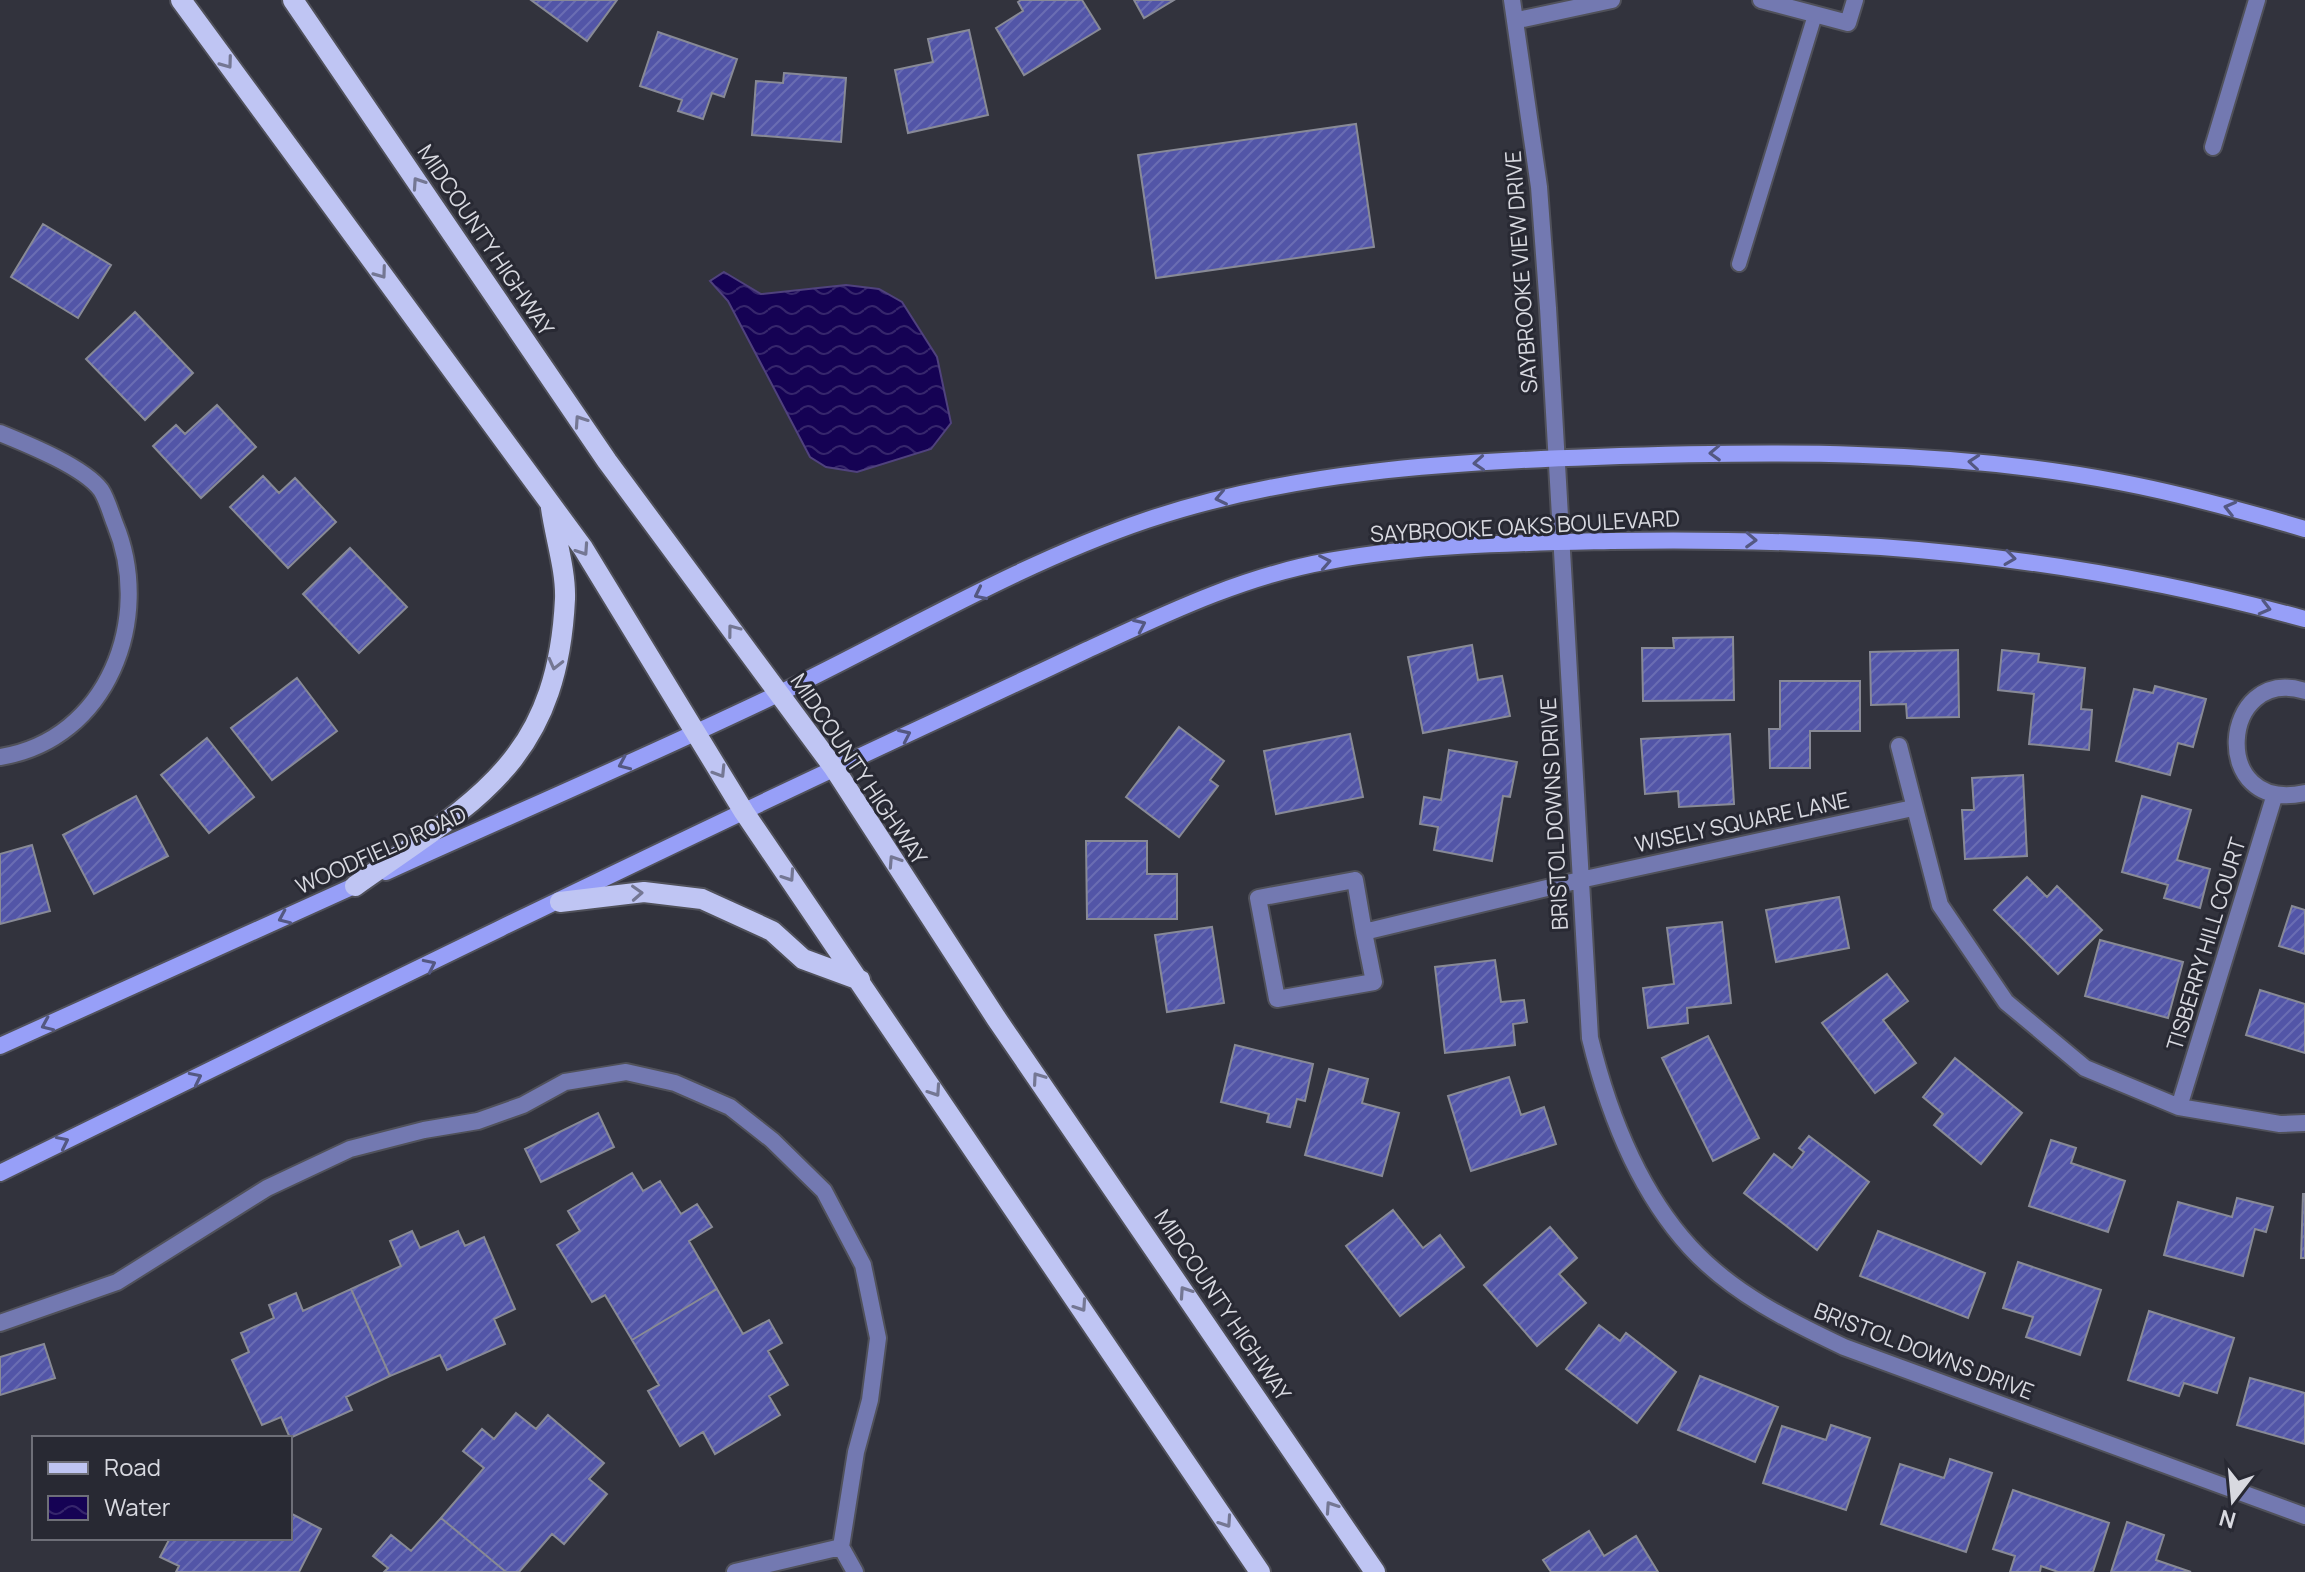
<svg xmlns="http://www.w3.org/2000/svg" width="2305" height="1572" viewBox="0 0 2305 1572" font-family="Manrope,sans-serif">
	<defs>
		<pattern id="water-waves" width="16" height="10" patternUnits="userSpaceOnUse" patternTransform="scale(2)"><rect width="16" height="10" fill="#150254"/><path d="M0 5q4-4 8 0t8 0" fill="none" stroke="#36266c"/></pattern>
		<pattern id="building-hatch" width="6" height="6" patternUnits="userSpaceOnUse" patternTransform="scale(2)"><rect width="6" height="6" fill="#5255a7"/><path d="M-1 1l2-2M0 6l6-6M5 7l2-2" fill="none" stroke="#6a6db3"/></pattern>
	</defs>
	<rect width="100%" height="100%" fill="#32333d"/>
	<path fill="url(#water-waves)" stroke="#50427e" stroke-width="2" d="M724,272L761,294L846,285L879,289L902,302L937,357L951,423L931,449L857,472L826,467L810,457L728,301L710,281Z"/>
	<path fill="url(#building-hatch)" stroke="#888a96" stroke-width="2" d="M531,0H617L587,41Z
		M1021,0H1082L1100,29L1024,75L996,28L1023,11L1018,2Z
		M1134,0H1174L1144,18Z
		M969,30L988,115L908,133L895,70L933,62L928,39Z
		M658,32L737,59L724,97L712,93L703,119L678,111L682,100L640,86Z
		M784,73L846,78L841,142L752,135L756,81L783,83Z
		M1356,124L1374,247L1156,278L1138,155Z
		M43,224L111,265L78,318L11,277Z
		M135,312L193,373L145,420L86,359Z
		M217,405L256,447L201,498L153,446L176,425L185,434Z
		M263,476L279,493L295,478L336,522L288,568L230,507Z
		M350,548L407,607L359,653L303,594Z
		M1733,637L1734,700L1643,701L1642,648H1674L1673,638Z
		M1472,645L1478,680L1502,676L1510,716L1423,733L1408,657Z
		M1958,650L1959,717L1907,718L1906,704L1871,705L1870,652Z
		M2002,650L2039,654L2038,662L2085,668L2081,709L2092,710L2089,750L2029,744L2034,694L1998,690Z
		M297,678L337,731L272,780L231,728Z
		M1780,681H1860V731H1810V768H1770L1769,729H1780Z
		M2155,686L2206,699L2193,747L2178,743L2170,775L2116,761L2134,689L2153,693Z
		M1179,727L1224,761L1210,780L1218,786L1179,837L1126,797Z
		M1350,734L1363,797L1276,814L1264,751Z
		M1730,734L1734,804L1679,807L1678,791L1645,794L1641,739Z
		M207,738L254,797L209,833L161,775Z
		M1449,750L1517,762L1510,797L1503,796L1492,861L1434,850L1438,827L1420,824L1424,797L1441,800Z
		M2023,775L2027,856L1965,859L1962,810H1974L1972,778Z
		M136,796L168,856L94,894L63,835Z
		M2142,796L2191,810L2177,860L2210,869L2200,908L2164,898L2168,885L2122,872Z
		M1086,841H1147V874H1177V919H1087Z
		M32,845L50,911L0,924V854Z
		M2027,877L2047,897L2057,886L2102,930L2058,974L1994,910Z
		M1839,897L1849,948L1776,962L1766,910Z
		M2292,906L2305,910V954L2279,946Z
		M1722,922L1731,1003L1687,1008L1688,1023L1648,1028L1643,988L1674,984L1667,928Z
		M1212,927L1224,1003L1167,1012L1155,935Z
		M2100,940L2183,962L2168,1018L2085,996Z
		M1495,960L1501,1002L1524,1000L1527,1022L1513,1024L1515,1045L1445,1053L1435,967Z
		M1887,974L1908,1001L1883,1020L1916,1063L1875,1093L1822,1023Z
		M2260,990L2305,1004V1053L2246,1035Z
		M1708,1036L1759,1138L1713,1161L1662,1058Z
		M1235,1045L1313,1064L1305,1101L1297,1099L1290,1127L1267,1122L1269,1114L1221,1102Z
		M1955,1058L2022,1113L1981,1164L1934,1125L1943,1114L1923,1097Z
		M1329,1069L1368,1079L1362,1103L1399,1113L1382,1176L1305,1155Z
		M1509,1077L1521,1115L1544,1107L1556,1144L1471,1171L1448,1096Z
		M598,1113L614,1147L541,1182L525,1149Z
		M1809,1136L1869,1182L1817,1250L1744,1193L1774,1154L1792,1168L1804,1152L1799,1148Z
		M2051,1140L2076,1148L2071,1163L2125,1181L2108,1232L2029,1206Z
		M632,1173L643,1191L660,1181L681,1214L697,1204L712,1227L689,1241L717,1289L632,1340L605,1295L592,1302L557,1245L580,1231L568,1211Z
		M2303,1194H2305V1258H2301Z
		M2237,1198L2273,1207L2266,1232L2255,1229L2243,1276L2164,1255L2178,1202L2232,1217Z
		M1393,1210L1423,1248L1440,1235L1464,1267L1400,1316L1346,1246Z
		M1550,1227L1577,1258L1559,1274L1586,1303L1537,1346L1484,1285Z
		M412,1231L420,1248L458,1231L465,1246L484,1237L515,1309L494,1319L505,1344L447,1370L440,1355L390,1376L351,1289L401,1266L390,1241Z
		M1878,1231L1985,1273L1968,1318L1860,1276Z
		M2018,1262L2101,1290L2080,1355L2026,1337L2033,1317L2003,1308Z
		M351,1289L390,1376L346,1397L352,1410L290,1438L281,1417L262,1425L232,1360L249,1352L241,1333L274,1318L269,1305L296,1293L303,1311Z
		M717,1289L743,1334L769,1320L782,1343L768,1351L788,1385L769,1396L780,1415L715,1454L703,1432L680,1446L648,1391L659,1385L632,1340Z
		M2149,1311L2234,1338L2217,1393L2184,1383L2179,1396L2128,1380Z
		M1599,1325L1620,1341L1626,1333L1676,1372L1637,1423L1566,1369Z
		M44,1344L55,1378L0,1395V1357Z
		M1700,1376L1778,1407L1755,1462L1678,1430Z
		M2250,1378L2305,1393V1444L2237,1425Z
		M516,1413L536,1429L548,1415L604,1463L589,1479L607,1494L564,1544L552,1534L519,1572H506L441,1518L484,1468L463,1451L482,1429L494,1439Z
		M1831,1425L1870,1438L1846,1510L1763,1483L1782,1426L1826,1440Z
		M1950,1459L1992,1473L1966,1552L1881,1524L1900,1464L1944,1478Z
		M2013,1490L2109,1523L2093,1572H2058L2041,1566L2040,1572H2010L2015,1556L1993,1549Z
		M290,1513L321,1529L299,1572H176L179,1566L160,1557L170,1538H290Z
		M441,1518L506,1572H384L388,1568L373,1556L391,1535L411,1551Z
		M2127,1522L2164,1535L2156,1560L2191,1572H2111Z
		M1589,1531L1604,1556L1636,1536L1658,1572H1551L1543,1560Z"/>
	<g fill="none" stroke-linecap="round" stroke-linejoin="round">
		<defs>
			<path id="lane" d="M1739,264L1815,15"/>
			<path id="street" d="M1512,0L1539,187L1548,308L1590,1038C1608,1112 1638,1190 1690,1247C1732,1293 1789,1321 1844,1347L2305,1516
				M1761,0L1848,23L1855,0
				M1518,20L1612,0
				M2213,147L2257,0
				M0,433C27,444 84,467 101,490C107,499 111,514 115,524C154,618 108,740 0,757
				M2305,691C2220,664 2208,815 2305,793
				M1899,746L1940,905L2006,1002L2085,1068L2179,1107L2280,1124L2305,1123
				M1364,932L1355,880L1258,898L1277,999L1374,982L1364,932L1580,880L1913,808
				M2179,1107L2275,794
				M0,1323L117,1282L267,1188L350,1149L424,1130L478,1121L523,1105L565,1082L626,1072L675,1083L730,1107L772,1140L824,1191L863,1265L878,1338L870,1400L856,1452L841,1547L855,1572
				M735,1572L841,1547"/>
			<path id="secondary" d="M386,872C518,812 651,755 782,692C902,634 1020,563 1147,520C1290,472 1445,462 1595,457C1770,451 1946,449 2119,482C2182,494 2244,511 2305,529
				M0,1046L365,881
				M0,1173C298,1027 596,880 897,739C961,709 1024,680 1087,650C1165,614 1243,576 1329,561C1421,544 1517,543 1611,541C1856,537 2068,554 2305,619"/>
			<path id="primary" d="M181,0L583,548L744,812L1260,1572
				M293,0L607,461L834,768L996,1018L1375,1572
				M355,886C475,801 557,763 565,599C566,570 555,537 551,508
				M560,902L644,892L702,899L772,931L803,959L860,980"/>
		</defs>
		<use href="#lane" stroke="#50515a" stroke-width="18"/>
		<use href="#street" stroke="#50515a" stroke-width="20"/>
		<use href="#secondary" stroke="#50515a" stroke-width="20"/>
		<use href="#primary" stroke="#50515a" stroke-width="24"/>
		<use href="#lane" stroke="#7379b1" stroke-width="14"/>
		<use href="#street" stroke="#7379b1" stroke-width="16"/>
		<use href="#secondary" stroke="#979ff8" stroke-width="16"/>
		<use href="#primary" stroke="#bfc5f3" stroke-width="20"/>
	</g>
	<defs><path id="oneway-chevron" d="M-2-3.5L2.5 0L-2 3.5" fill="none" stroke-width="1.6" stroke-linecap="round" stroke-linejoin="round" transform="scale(2)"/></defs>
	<g stroke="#747793">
		<use href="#oneway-chevron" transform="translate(227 63) rotate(54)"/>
		<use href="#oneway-chevron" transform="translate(418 183) rotate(-124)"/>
		<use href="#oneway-chevron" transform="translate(381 273) rotate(54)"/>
		<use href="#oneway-chevron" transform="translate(580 421) rotate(-124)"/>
		<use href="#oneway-chevron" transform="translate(583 550) rotate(56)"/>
		<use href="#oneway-chevron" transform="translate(733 630) rotate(-127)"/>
		<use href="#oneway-chevron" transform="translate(555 664) rotate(104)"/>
		<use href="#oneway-chevron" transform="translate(720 772) rotate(58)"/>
		<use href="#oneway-chevron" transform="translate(894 861) rotate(-123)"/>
		<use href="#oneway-chevron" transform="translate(789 876) rotate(56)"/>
		<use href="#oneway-chevron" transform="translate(637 893) rotate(-3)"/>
		<use href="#oneway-chevron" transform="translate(1038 1078) rotate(-125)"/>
		<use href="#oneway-chevron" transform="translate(935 1091) rotate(56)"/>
		<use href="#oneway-chevron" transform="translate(1185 1292) rotate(-124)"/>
		<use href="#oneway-chevron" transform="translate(1081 1306) rotate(56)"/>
		<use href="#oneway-chevron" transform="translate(1331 1507) rotate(-124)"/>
		<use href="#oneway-chevron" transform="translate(1226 1522) rotate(56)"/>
	</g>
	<g stroke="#545882">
		<use href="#oneway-chevron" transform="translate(1715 453) rotate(178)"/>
		<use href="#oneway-chevron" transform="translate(1974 462) rotate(-175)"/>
		<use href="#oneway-chevron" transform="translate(1479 463) rotate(176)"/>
		<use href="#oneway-chevron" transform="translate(1221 498) rotate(168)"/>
		<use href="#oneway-chevron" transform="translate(2230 508) rotate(-166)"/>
		<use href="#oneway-chevron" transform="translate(1751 540) rotate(2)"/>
		<use href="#oneway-chevron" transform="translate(2010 558) rotate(8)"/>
		<use href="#oneway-chevron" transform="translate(1325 562) rotate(-11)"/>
		<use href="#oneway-chevron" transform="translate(980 594) rotate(154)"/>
		<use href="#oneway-chevron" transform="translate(2265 608) rotate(15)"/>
		<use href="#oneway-chevron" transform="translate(1140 625) rotate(-25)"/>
		<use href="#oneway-chevron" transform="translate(905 735) rotate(-25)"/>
		<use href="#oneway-chevron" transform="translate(624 764) rotate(156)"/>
		<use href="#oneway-chevron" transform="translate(284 918) rotate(156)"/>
		<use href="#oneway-chevron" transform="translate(430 965) rotate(-26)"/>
		<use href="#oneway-chevron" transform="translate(47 1025) rotate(156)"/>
		<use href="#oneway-chevron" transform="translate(196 1078) rotate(-26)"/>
		<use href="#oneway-chevron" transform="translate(63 1142) rotate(-26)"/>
	</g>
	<g text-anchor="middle" stroke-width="6" stroke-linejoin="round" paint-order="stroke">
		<g font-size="22" fill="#d8d9e0" stroke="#282933">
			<text transform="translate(486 240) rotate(56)" y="8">MIDCOUNTY HIGHWAY</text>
			<text transform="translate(1521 272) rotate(-94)" y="8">SAYBROOKE VIEW DRIVE</text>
			<text transform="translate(1525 526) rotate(-3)" y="8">SAYBROOKE OAKS BOULEVARD</text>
			<text transform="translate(859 769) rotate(56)" y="8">MIDCOUNTY HIGHWAY</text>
			<text transform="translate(1554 814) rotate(-93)" y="8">BRISTOL DOWNS DRIVE</text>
			<text transform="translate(1742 822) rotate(-12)" y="8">WISELY SQUARE LANE</text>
			<text transform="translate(381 850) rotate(-24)" y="8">WOODFIELD ROAD</text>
			<text transform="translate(2206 944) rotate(-73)" y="8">TISBERRY HILL COURT</text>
			<text transform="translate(1223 1305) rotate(56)" y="8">MIDCOUNTY HIGHWAY</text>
			<text transform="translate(1924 1351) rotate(21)" y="8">BRISTOL DOWNS DRIVE</text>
		</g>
	</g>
	<rect x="32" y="1436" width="260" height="104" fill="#282933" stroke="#6e6f78" stroke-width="2"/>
	<rect x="48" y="1462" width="40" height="12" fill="#bfc5f3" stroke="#6e6f78" stroke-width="2"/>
	<text x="104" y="1476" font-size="24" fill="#d8d9e0">Road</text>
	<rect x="48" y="1496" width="40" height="24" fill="url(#water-waves)" stroke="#6e6f78" stroke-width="2"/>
	<text x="104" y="1516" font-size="24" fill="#d8d9e0">Water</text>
	<g transform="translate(2233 1500) rotate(196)" stroke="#282933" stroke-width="6" paint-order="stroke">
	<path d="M0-6L14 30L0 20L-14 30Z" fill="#d8d9e0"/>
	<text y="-12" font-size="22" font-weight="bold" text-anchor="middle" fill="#d8d9e0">N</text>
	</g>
</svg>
